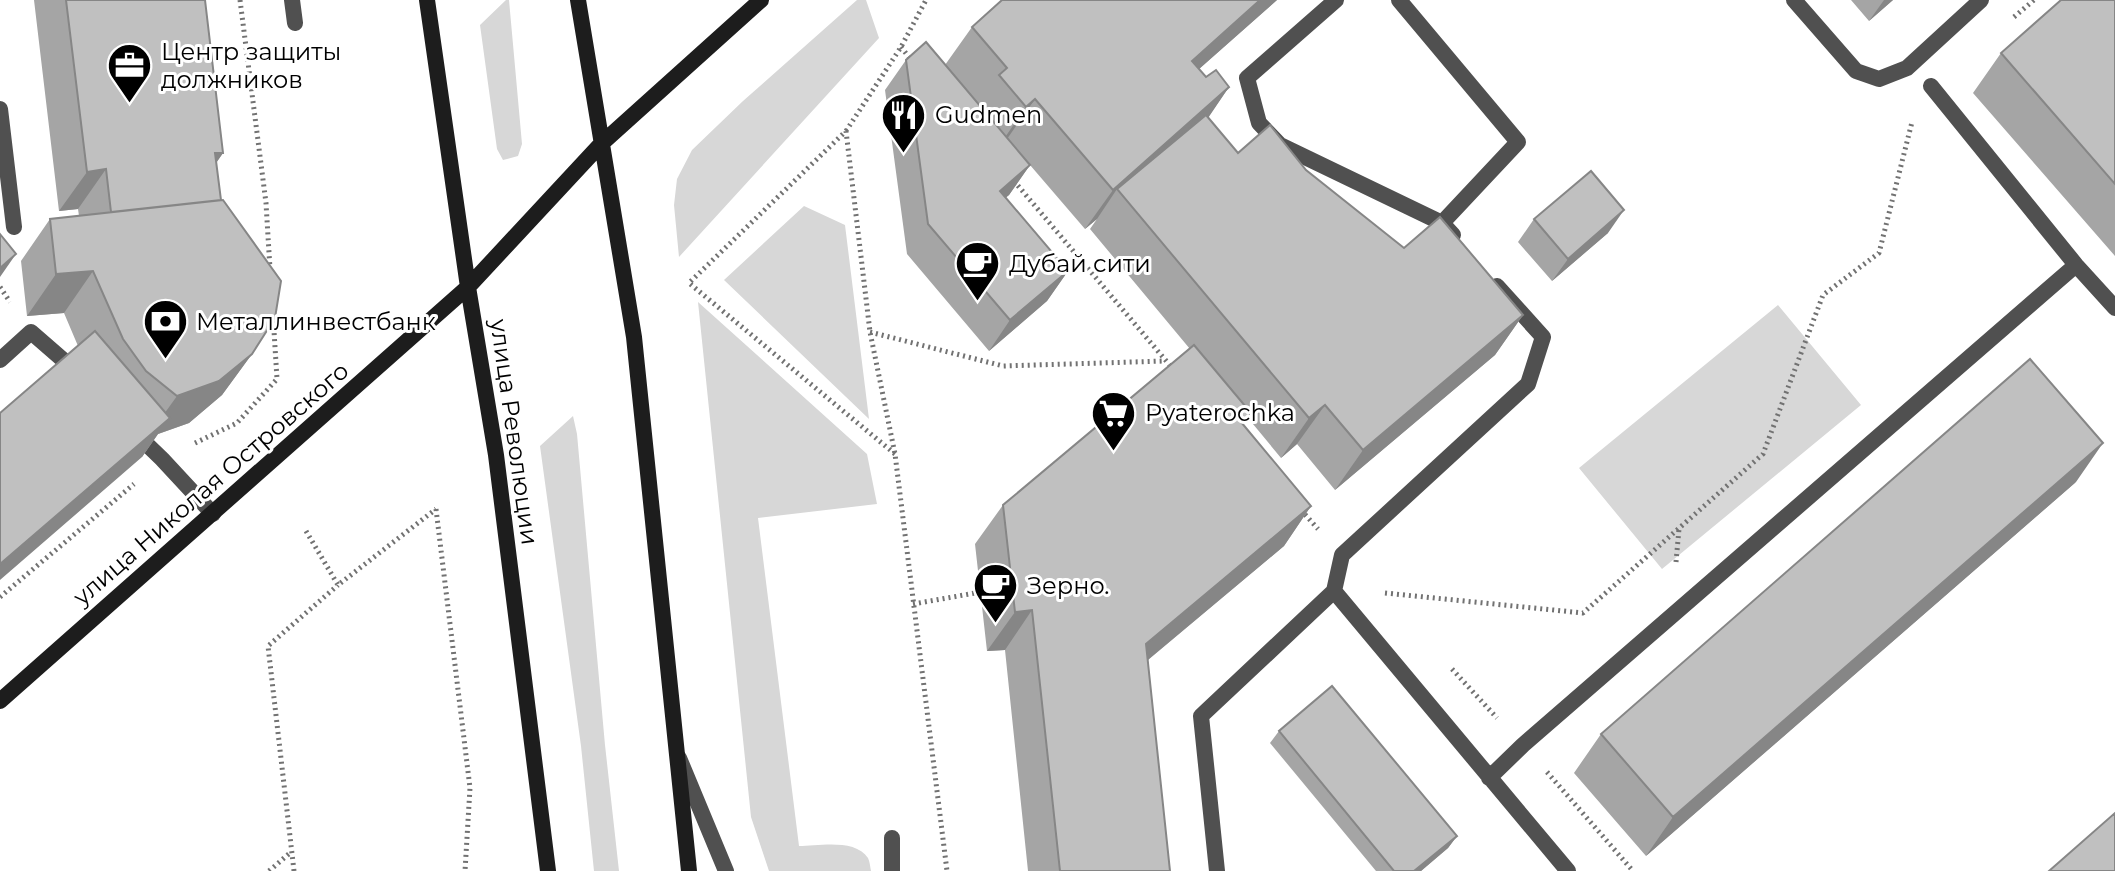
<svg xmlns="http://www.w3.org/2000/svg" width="2115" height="871" viewBox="0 0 2115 871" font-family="Montserrat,sans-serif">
	<rect width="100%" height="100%" fill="#fff"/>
	<path fill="#d7d7d7" d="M506,0H509L522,144L518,156L503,160L497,149L480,25Z
		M857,0H866L879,38L679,257L674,205L677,179L692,150L743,101Z
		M804,206L845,225L869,419L724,280Z
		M698,302L867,454L877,504L758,518L799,846C818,846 855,838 868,858C870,862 870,867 871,871H769L751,817Z
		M1778,305L1861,405L1662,569L1579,468Z
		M573,416L577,434L605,745L619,871H594L581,746L540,446Z"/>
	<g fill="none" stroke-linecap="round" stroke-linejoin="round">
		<path stroke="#727272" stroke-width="5" stroke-dasharray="2 4" stroke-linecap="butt" d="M240,0L266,203L270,269
			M2014,17L2034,0
			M901,47L912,61
			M846,131L901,47L926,0
			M1014,181L1173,369
			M0,287L10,302
			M870,332L1003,366L1165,361
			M195,443L237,423L277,379L273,315
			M895,454L689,283L846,131L870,332L895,454L947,871
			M436,509L470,788L465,871
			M1301,510L1318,529
			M306,531L338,585L436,509
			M1676,562L1679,529
			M1385,593L1583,613L1763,454L1823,295L1879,253L1912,122
			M0,597L134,484
			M913,604L981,592
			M1452,669L1497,718
			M1547,772L1633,871
			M269,871L291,852
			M294,871L268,646L338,585"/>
		<path stroke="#505050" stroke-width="16" d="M292,0L295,23
			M1336,0L1247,78L1259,123L1280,145L1442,223L1453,235
			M1399,0L1518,142L1442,223
			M1794,0L1856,71L1879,79L1907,68L1981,0
			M1931,86L2076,265L2115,308
			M0,109L14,227
			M0,360L31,332L77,372
			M134,432L162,459L213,514
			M1334,591L1568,871
			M1489,778L1523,745L2076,265
			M892,838V871
			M1217,871L1201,716L1334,591L1342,555L1528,384L1543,337L1497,286"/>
		<path stroke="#505050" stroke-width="16" d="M679,758L726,871"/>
		<path stroke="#1d1d1d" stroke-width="16" d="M427,0L468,287L496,455L548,871
			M578,0L634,337L689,871
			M0,701L468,287L601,144L761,0"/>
	</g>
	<path fill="#a5a5a5" d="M34,0H205L223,153L216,163L221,200L252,354L222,395L189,423L158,434L142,457L78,346L64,313L27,316L21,261L50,219L79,216L78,209L59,211Z
		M1002,0H1277L1199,69L1206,77L1229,87L1208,117L1238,153L1306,170L1404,248L1523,315L1495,355L1335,490L1297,444L1281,458L1248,418L1243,425L1311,506L1284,546L1148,660L1170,871H1028L1005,650L987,651L975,544L1003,505L1190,349L1090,229L1097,219L1085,229L1030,165L1009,195L1005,198L1068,271L1047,301L989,351L907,254L885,90L906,60L945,65L972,27Z
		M1851,0H1893L1869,21Z
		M2115,0V256L1973,93L2001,53Z
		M1534,219L1608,233L1552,281L1518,242Z
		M2076,482L1646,856L1574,773L1601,734Z
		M1279,731L1457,836L1448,848L1421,871H1376L1270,743Z"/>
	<path fill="#868686" d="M1260,0H1277L1164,100L1192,61Z
		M1884,0H1893L1869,21Z
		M1229,87L1202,127L1117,189L1097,219L1085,229L1113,190Z
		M1035,99L1007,139L999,146L1026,107Z
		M215,153H223L196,192Z
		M1030,165L1009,195L978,221L1000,191Z
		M106,169L78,209L59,211L87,172Z
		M1624,210L1608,233L1552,281L1568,259Z
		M16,254L0,277V268Z
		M93,271L64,313L27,316L56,274Z
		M1068,271L1047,301L989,351L1010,320Z
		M1523,315L1495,355L1335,490L1363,450Z
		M252,354L222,395L189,423L158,434L142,457L0,580V564L149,435L177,396Z
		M1325,405L1297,444L1281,458L1309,418Z
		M2103,443L2076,482L1646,856L1673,817Z
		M1311,506L1284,546L1119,684L1146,644Z
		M1032,610L1005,650L987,651L1015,612Z
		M1457,836L1448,848L1421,871H1414Z"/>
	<path fill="#c0c0c0" stroke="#868686" stroke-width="2" d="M66,0H205L223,153H215L221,200L111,212L106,169L87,172Z
		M1002,0H1260L1192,61L1206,77L1216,70L1229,87L1113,190L1035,99L1026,107L999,75L1007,68L972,27Z
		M2061,0H2115V184L2001,53Z
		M926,42L1030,165L1000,191L1068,271L1010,320L928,224L906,60Z
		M1206,115L1238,153L1270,125L1306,170L1404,248L1440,217L1523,315L1363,450L1325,405L1309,418L1117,189Z
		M1591,171L1624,210L1568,259L1534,219Z
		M223,200L281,281L275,318L252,354L219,381L177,396L146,371L123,339L93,271L56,274L50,219Z
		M0,234L16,254L0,268Z
		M95,331L170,418L0,564V413Z
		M1194,345L1251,413L1241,422L1311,506L1146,644L1170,871H1060L1032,610L1015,612L1003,505Z
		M2030,359L2103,443L1673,817L1601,734Z
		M1332,686L1457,836L1414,871H1394L1279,731Z
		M2115,813V871H2049Z"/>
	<defs>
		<symbol id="office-pin" viewBox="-11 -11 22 30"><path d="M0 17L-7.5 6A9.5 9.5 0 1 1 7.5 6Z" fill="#000" stroke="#fff"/><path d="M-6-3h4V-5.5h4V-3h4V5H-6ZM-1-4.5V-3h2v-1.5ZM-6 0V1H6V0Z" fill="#fff"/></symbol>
		<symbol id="restaurant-pin" viewBox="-11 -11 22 30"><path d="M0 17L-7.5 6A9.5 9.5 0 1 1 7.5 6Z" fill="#000" stroke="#fff"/><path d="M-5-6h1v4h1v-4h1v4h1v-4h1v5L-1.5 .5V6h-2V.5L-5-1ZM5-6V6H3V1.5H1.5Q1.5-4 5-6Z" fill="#fff"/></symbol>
		<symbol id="cafe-pin" viewBox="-11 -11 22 30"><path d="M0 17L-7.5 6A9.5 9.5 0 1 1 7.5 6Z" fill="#000" stroke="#fff"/><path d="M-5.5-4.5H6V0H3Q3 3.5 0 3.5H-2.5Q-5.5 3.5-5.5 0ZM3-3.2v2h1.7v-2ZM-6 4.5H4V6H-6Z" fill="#fff"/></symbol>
		<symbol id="bank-pin" viewBox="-11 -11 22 30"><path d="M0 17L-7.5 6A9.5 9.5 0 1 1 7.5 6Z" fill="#000" stroke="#fff"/><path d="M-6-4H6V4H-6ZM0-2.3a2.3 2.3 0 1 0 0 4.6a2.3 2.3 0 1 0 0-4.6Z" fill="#fff"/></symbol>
		<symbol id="supermarket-pin" viewBox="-11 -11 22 30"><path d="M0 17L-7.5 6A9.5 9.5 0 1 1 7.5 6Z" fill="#000" stroke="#fff"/><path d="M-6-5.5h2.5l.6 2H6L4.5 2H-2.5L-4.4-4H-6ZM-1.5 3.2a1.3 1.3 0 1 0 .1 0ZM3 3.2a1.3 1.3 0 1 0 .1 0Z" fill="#fff"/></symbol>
	</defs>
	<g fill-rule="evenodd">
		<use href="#office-pin" x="104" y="40" width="51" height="69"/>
		<use href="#restaurant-pin" x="878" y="90" width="51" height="69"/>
		<use href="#cafe-pin" x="952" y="238" width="51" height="69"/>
		<use href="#bank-pin" x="140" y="296" width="51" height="69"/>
		<use href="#supermarket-pin" x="1088" y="388" width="51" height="69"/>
		<use href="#cafe-pin" x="970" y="560" width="51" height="69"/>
	</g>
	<g text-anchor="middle" stroke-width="6" stroke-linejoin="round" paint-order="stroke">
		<g font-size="24" fill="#000" stroke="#fff" text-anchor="start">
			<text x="161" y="60">Центр защиты<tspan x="161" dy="28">должников</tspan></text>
			<text x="935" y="123">Gudmen</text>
			<text x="1009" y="272">Дубай сити</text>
			<text x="196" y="330">Металлинвестбанк</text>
			<text x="1145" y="421">Pyaterochka</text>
			<text x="1027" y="594">Зерно.</text>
		</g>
		<g font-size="24" fill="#000" stroke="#fff">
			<text transform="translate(514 432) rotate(82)" y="8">улица Революции</text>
			<text transform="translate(211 484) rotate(-41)" y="8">улица Николая Островского</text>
		</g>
	</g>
</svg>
